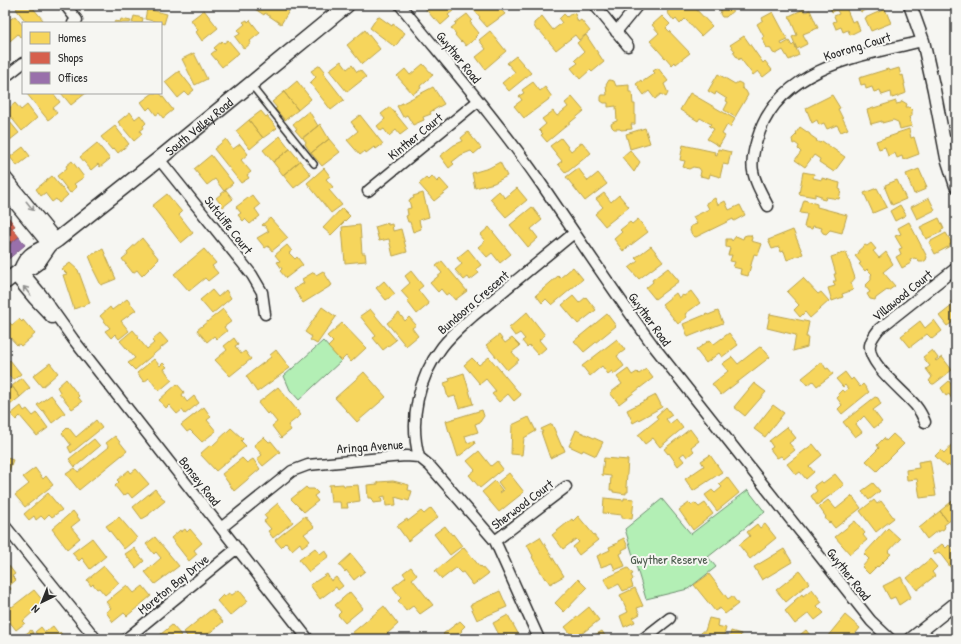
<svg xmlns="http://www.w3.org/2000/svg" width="961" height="644" viewBox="0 0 961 644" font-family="'Patrick Hand',sans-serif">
	<rect width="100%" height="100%" fill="#f6f6f2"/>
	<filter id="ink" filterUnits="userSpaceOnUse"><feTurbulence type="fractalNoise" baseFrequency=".025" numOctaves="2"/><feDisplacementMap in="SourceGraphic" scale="8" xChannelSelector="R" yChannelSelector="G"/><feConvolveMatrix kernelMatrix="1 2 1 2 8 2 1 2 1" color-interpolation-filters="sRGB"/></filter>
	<g filter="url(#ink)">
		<path fill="#b3efb5" stroke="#6f8d70" d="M323,341L341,361L299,400L290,390L284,376Z
			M748,490L765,512L708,557L716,567L688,589L646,599L625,529L662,499L691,534Z"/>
		<path fill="#f6d55c" stroke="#b9a24d" d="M21,5H37L33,8L43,20L39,23H27L16,9Z
			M257,5H280L289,11L281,24L265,13L264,15L255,9Z
			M427,5H460L448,15L450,17L441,25L435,18L434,19L424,7Z
			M474,5H497L505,14L487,27L479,18L480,17L474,10L477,8Z
			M673,5H692L712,26L701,36L685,19L680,24L676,19L674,21L667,12Z
			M713,5H734L736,8L726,17H722L720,14L721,11L717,7H714Z
			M829,5H845L852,22L856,20L860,30L850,35L848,30L843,32L841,27L836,29L833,22L836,21L834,16L839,14L837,10L832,12Z
			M858,5H876L861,12Z
			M147,9L167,14L164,24L145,19Z
			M804,9L805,12L810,10L818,28L803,34L807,44L797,49L792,37L797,35L789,16Z
			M885,9L891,23L871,31L865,18Z
			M204,10L218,28L202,41L196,32L198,30L191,20Z
			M773,12L788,40L781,43L782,45L789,41L792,46L794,44L799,55L789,60L783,50L776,54L773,53L771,49L767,48L762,38L764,37L757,24L763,20L762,18Z
			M572,13L575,14L578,22L581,20L590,31L579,40L575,35L556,50L540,31H537L534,26V23L542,16L553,30L562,23L559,19L564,14L567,17Z
			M467,14L472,20L470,22L479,33L475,37L476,38L466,46L462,41L461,42L455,35L456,34L451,28L456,24L455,23Z
			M15,16L23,26V35L20,37L18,34L10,41L8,38L5,40V23Z
			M134,16L143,18L142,23H132Z
			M378,16L392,26L393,24L405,33L395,47L370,28Z
			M662,16L670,24L666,28L690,53L676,64L675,62L672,65L665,57V58L650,41L659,33L652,25Z
			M121,19L131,21L130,23H114L115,21L120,22Z
			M247,20L248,22L250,20L260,33L250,41L251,43L244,49L235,37L240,34L238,30L245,24L243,22Z
			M365,30L380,49L362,64L347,45Z
			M490,31L506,51L485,69L476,57L486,49L479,40Z
			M586,35L604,62L592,72L590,70L580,79L571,68L578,63L575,60L584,52L577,43Z
			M744,36L763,63L765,61L772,70L763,77L758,71L753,75L740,58L739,60L733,52L735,51L730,45Z
			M228,40L239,53L222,67L211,54L216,50L214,48L222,41L224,43Z
			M194,53L207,79L195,85L182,59Z
			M516,56L531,73L509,91L502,83L515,72L507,63Z
			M341,61L347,69L352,65L357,72L360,70L366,77L347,92L329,70Z
			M423,64L433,75L420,86L421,88L413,94L397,76L405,69L410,75Z
			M320,65L325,71L323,73L344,100L331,110L310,83L316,77L311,71Z
			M658,68L668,81L664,84L668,93L666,97L661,94L655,99L649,91L644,95L636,84L641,80L642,82L655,73L653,71Z
			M899,68L901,76L903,75L905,84H904L906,93L904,94L892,98L891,92L882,95L880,90L874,92L872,87L866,89L865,84L861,85L859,78L888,69L889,71Z
			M179,71L194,90L188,95L185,92L178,98L165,82Z
			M718,74L735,84L738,82L742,84V88L746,91L748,95L735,117L724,110L728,102L726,101L727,99L716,92L715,95L708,91Z
			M609,80L614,81L616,86L629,85V92H632L633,104H635V124H631L632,129L621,130L620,129H614L612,127L611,124L614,122L617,121L616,106L608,107V103H604L601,101V97L602,95H607L606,85Z
			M297,81L311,99L298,110L284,92Z
			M533,82L540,91L545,87L552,97L524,118L514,106L522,100L519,96L524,93L522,90Z
			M433,87L444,104L430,112L431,114L423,117L424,120L413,125L407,115L403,117L397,106Z
			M284,92L298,110L285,120L275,109L277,108L272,102Z
			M28,93H53L60,102L53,108L57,113L48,120L27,94Z
			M61,93H86L71,105Z
			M153,93H160L173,110L163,118L159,113L156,115L150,107L147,110L141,102Z
			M690,93L735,119L730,127L727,125L722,134L725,136L719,146L707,139L714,129L709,126L711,124L700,118L698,121L680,110Z
			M832,95L840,108L838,109L848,129L841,132L837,125L827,129L824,123L819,125L817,120L812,123L806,108Z
			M572,97L584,111L547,142L541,135L543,134L539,130L546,124L542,119L553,111L557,116L568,107L565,103Z
			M896,101V104L901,103L902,101L907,104L906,107H909L912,110V116L909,117L912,126L900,129L898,122L893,120L882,123V121L871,124L867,110Z
			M15,103L21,110L27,105L37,118L22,131L6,111Z
			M390,107L408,129L400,135L396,130L389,136L384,129L381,131L377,126L385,119L381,114Z
			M261,111L266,117L267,116L277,128L263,138L249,120Z
			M309,111L318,126L302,138L295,130L297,129L293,124Z
			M130,112L135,119L140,115L146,123L143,126L144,128L140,131L142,134L134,141L118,122Z
			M360,115L383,144L376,149L374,147L366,153L365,151L360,155L347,140L358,131L351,122Z
			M5,116L19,133L5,144Z
			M249,120L263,138L250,149L236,131Z
			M320,124L329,139L311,153L305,144L306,142L303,138Z
			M115,126L129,144L118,153L114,148L112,150L101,137Z
			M800,127L810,134V135L817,140L816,141L820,143L822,141L845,157L834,172L819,162L820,159L814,155L805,167L795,160L801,152L798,149L799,146L795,143L793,144L792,139L797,134L796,133Z
			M645,128L650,143L630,149L626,134Z
			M909,129L911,138L914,137L919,154L903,160L902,156L897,158L895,153L888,156L885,147L879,149L876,141L897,134V133Z
			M468,132L481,148L474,154L471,151L461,155L452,162L454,164L449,168L440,156L454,145L463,141L461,138Z
			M280,136L290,149L273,162L263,150Z
			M561,138L571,151L582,142L591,153L566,173L558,164L562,161L550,146Z
			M226,139L233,149L240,144L248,154L241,160L251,172L247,175L249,178L241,183L214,149Z
			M329,139L340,152L322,166L311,153Z
			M97,143L110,159L100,167L98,164L91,170L80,157Z
			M683,145L715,152L714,154L717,155L718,149L731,152L728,165L723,164L720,177L710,174L709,178L700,176L701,171L699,168L693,167L689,169L683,167L685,161L680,160Z
			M23,147L30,156L17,166L10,157Z
			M290,149L300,161L283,175L273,162Z
			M630,150L640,162L634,172L622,157Z
			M211,155L233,183L224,191L215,179L207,185L194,169Z
			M72,161L84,177L74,184L77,187L70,193L57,176L67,168L66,166Z
			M300,161L311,175L294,188L283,175Z
			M500,162L507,176L494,183L475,188L472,173L489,168Z
			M324,168L330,176L326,179L333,187L329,190L342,205L331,213L307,183Z
			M578,168L588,181L598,173L607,184L585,201L566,177Z
			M919,169L927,187H925L926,189L914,194L906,174Z
			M803,172L814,174L813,178L822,180V178L840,183L839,189L841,190L839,199L826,197L825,200L821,199V196L815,194V197L799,194Z
			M52,176L68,195L59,203L56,199L52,202L45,193L41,196L36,189Z
			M432,176L437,182L440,179L449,189L434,201L419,184L426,178L428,180Z
			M897,180L906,199L892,205L885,188L886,187L885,185Z
			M517,188L527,200L506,217L490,199L499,191L505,198Z
			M877,188L887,207L873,213L864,193Z
			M226,190L233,199L223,207L216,198Z
			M423,193L429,217L419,220L421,229L413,232L410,222H408L406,216L408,215L407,209L411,208L409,200L414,198L413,196Z
			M604,193L611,202L619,195L629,207L605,226L595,214L603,207L596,199Z
			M167,194L182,212L179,215L193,233L181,243L152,206Z
			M252,195L260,205L255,209L260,216L250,224L245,219L243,221L238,215L241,213L236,207Z
			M715,198L718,205L725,201L729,210L740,205L745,215L734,221L733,219L696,237L693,236L690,231L691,226L697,224L693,217L709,209L706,203Z
			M929,198L935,210L917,219L911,207Z
			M804,200L817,204V207L847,215L842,233L830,230L826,234L823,233L821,230L822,228L813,226L812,229L804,227L807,214L800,213Z
			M900,205L906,215L895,221L890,211Z
			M532,207L542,220L531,229L538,238L528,247L510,225Z
			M342,208L350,216L331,235L323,228Z
			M270,218L288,238L272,251L268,246L265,248L257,238L269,231L264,225L263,226L262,225Z
			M939,218L944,229L941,230L942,232L926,239L920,227Z
			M638,219L648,232L623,251L614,239L622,232L620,230L630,222L632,224Z
			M909,222L927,257L926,260L923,262H919L917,259L914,258L910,260L911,263L902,268L896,257L901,254L899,249L902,248L895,236L901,234L898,228Z
			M388,223V225L392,224L393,231L401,229L407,252L393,256L389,239L379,241L375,227Z
			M360,225L362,253H365L366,261L345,263L342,227Z
			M489,227L511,254L500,263L492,253L487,257L478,247L485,241L480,235Z
			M793,230L803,254L787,260L784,251L781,252L779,247L772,249L768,240Z
			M946,233L952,243L949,245L950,246L935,254L929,242Z
			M747,235H751L752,238L751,241L762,244L758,255L754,254L748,276L740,274L741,269L733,267L735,262L730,261L732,255H728L730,248L726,247V239H731L732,241L736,236L743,239L744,236Z
			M142,238L159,259L142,276L137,270L133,273L122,259L128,254L127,252Z
			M871,243L876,249L873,251L879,258L886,252L893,264L883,272L895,286L888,291L887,290L876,298L875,300L870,299L867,294L870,292L865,286L871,280V275L872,274L867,269L865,271L859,264L861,263L855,256L859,253L858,251L865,245L867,246Z
			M287,245L292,251L289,253L295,259L297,257L303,265L286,278L280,271L282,269L277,262L280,261L275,255Z
			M651,246L663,261L639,279L629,268L638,261L635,258Z
			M103,249L116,279L101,285L93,269L94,268L89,256Z
			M204,249L216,263L212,266L218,273L208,281L205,278L189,291L174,274Z
			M468,249L481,265L476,269L479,273L470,280L468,277L464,280L455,270L462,264L457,258Z
			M846,252L855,278L851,283L853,290L842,294L843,297L832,301L828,288L835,286L833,281H836L834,274H836L831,257Z
			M442,261L467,291L455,300L449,293L446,295L441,289L438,292L430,283L442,273L436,266Z
			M70,263L78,270L90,303L74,309L63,275L67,274L62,269Z
			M573,267L583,279L552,305L546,299L542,303L536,295L558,276L560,278Z
			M668,268L679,281L655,299L646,288L653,282L652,280Z
			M323,271L332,285L303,303L294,289L304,283L302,279L314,272L316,275Z
			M411,271L423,286L418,290L429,304L417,314L407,301L409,300L401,291L410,283L405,276Z
			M803,278L818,294L821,292L829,301L810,318L805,312L800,317L794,310L799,305L787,292Z
			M384,281L395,294L386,300L376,288Z
			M212,290L218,297L226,290L231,298L212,314L200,300Z
			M691,291L700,303L685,314L687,317L678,324L662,304L676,293L679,298L683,295L684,296Z
			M573,296L579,303L586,297L596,310L578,324L562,305Z
			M956,298V320L947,326L939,316L953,305L950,302Z
			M127,299L136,310L121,321L129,331L119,339L115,334L111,338L105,331L110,328L100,316L110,307L112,310Z
			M322,307L336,317L317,344L310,340L312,337L305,332Z
			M223,309L232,321L224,327L227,331L217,339L214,336L207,342L197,330Z
			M370,309L396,340L383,350L373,338L376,336L360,316Z
			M718,311L723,323L688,337L683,324L707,314L708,315Z
			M527,312L545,335L539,340L546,348L538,355L529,345L527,347L522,341L525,339L520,333L515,336L509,328Z
			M399,313L405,321L409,317L416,325L412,328L418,336L406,346L387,323Z
			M607,314L616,326L584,352L574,341Z
			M770,314L809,322L806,337H808L807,347L793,351L796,335L767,328Z
			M19,319L22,322L23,320L35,334L21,346L19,344L17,345L5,332V324L8,321L12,325Z
			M934,320L942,331L932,339L927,334L910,347L901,336L920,321L925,328Z
			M342,323L366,348L351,362L346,356L341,361L328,347L333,342L327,336Z
			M133,330L139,337L138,338L147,349L154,343L152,341L153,339L160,333L168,342L135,370L128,363L135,358L120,341Z
			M729,333L738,345L722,357L719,353L706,363L696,350L710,340L714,344Z
			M499,335L505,343L512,338L520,346L512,352L519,360L507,370L486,345Z
			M234,338L238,344L235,346L241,354L245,351L251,359L230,376L215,360L227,350L224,346Z
			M617,339L625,350L617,356L624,366L614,374L612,371L608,374L602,366L590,376L582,366Z
			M761,346L770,357L721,395L712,384L728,371L722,364L732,357L738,364Z
			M276,350L290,368L257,392L246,376L271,357L270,355Z
			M932,350L938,358L935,360L936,361L942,357L952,370L934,384H932L929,381L932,377L926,369L930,366L923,357Z
			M489,357L521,395L514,401L508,394L499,402L492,394L496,391L486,379L480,384L464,365L472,358L479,365Z
			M154,359L160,366L163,363L167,367L164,369L172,380L159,391L149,378L144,382L137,373Z
			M10,360L21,374L13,380L10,376L8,378L5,374V364Z
			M822,362L826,369L828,368L833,374L817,386L813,381L808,385L802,378Z
			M50,363L58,373L42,387L33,376Z
			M628,369L632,375L637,372L639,374L646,369L653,378L619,404L610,393L622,384L617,377Z
			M364,372L386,397L357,422L335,398Z
			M845,372L851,380L853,378L860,387L863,384L869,392L842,414L838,409L842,405L837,398L839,396L838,394L842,390L844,392L848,389L845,385L843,387L836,379Z
			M464,373L473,404L459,408L455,396L448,398L444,383L450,381L449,378Z
			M22,378L30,388L20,397L12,386Z
			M66,379L79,396L78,397L82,402L72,409L59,393L60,392L57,387Z
			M949,381L953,387L956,385V406L953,405V401L949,394L946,396L941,388Z
			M754,383L766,392L745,416L734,407Z
			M177,384L184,392L182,395L187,402L194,396L199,403L185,414L182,410L177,414L169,405L166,408L159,400Z
			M12,386L20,397L10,405L5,399V392Z
			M278,387L301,415L288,425L291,430L281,438L272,426L277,422L269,412L267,414L258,403Z
			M51,395L65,413L52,423L43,410L42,411L37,405Z
			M656,395L662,407L633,423L627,410Z
			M875,397L878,398L881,404L873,410L882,422L874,428L864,416L856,424L862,432L855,437L843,422Z
			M773,405L784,413L765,437L754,429Z
			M21,406L24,411L27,409L33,416L37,413L48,428L37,436L20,416L16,420L11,414Z
			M204,407L211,417L207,420L216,431L202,442L190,430L187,432L181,425Z
			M666,407L672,415L666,419L670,424L676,419L683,428L660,447L653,438L645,444L638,435L658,419L656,416Z
			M482,410L484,416L480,422L475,424L478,432L465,436L467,443L474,441L475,444L458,457L450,432H449L446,421Z
			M529,417L536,431L524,438L522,455L511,454L512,425Z
			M96,420L102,428L71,453L68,447L71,445L62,433L68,427L76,437Z
			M552,424L562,447L563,446L565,451L550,458L541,432H543L541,429Z
			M787,427L796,438L789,443L795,450L784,459L781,456L777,458L770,449L773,447L769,441Z
			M231,428L243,439L241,441L246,446L216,471L200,454L210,445L212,446Z
			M690,429L699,441L691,447L694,451L687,457L684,453L680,456L684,461L678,466L669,453L668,454L664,449Z
			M576,430L603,442L596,456L583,450L582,452L569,446Z
			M893,434L904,444L877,471L866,461L879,448L877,445L884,438L886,441Z
			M115,436L127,451L79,490L66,474L75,468L78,472L109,447L106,443Z
			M264,437L269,442L271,441L280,452L263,466L257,459L262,455L254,445Z
			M94,439L100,446L75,467L69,459Z
			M956,440V468L955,467L953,469L948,465L947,467L935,456L941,450L944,453Z
			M813,444L822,455L809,466L814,472L806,479L800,472L796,475L787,464Z
			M479,451L491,466L497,461L503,469L480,488L469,475L475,470L467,461Z
			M710,455L722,472L693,491L685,479L704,466L701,461Z
			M5,457L13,460L7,476H5Z
			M242,458L247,463L253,459L260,469L234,491L222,474Z
			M604,458L628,460L626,487H628V492H626V494L613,492V490H610L611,476L602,475Z
			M930,460L936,496L920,498L917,479L907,480L906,470L919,468L918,462Z
			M35,468L43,479L46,476L53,485L25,507L15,495L29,484L23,477Z
			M136,469L149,484L132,498L128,493L123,496L115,486L119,482L117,480L129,470L131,473Z
			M509,473L524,492L499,512L482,492L495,481L502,490L499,492L500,493L504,490L498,482Z
			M835,474L844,485L817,505L811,496L817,491L814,486L821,481L823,483Z
			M727,477L739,493L717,511L705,495L712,490L715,493L722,487L719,484Z
			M393,481L409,485L408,490L412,491L409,501L395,497L396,505L386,506L385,496L381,497L382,502L373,503L372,498H368L367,485L378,484V482Z
			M873,483L880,491L869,500L862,491Z
			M343,484L344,486L358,485L360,501L347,503L348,508H341L340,502H331L329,485Z
			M306,487L308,489H314L318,493L314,496L318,501L304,512L291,499Z
			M155,489L165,501L149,514V515L142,519L133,507Z
			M48,493L62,510L52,517L49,514L44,519L41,516L36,520L34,516L29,520L24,514Z
			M852,496L861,508L835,528L830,522L829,523L825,518L826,517L819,507L828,500L836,509Z
			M604,498L624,500V498L634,499L632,519L622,518V515L603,513Z
			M956,498V520L952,519L948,522L940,511Z
			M874,500L877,504L881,501L894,518L876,532L860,511Z
			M278,503L293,522L273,538L268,531L271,529L264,521L267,519L264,515Z
			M689,503L691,505L695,503L699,507L705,503L713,514L693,530L679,510Z
			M431,508L438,517L408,541L397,526L407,519L408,521L421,511L424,514Z
			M73,511L80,520L71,527L80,538L67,549L52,529Z
			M940,511L948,522L944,525L945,526L944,529L938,532V530L927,539L919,528Z
			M305,516L314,527L304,534L310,541L302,547L300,543L292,550L286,542L281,547L275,540Z
			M578,516L598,540L579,555L573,547L579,542L576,539L563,549L552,535L572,519L573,521Z
			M119,517L137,538L124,549L106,526Z
			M855,521L865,533L863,535L867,540L850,554L835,537Z
			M757,524L760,528L765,524L776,538L750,559L739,545L750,536L747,532Z
			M445,526L452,535L453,534L462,546L450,555L434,534Z
			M888,528L900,539L888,552L891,554L878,567L877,566L869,574L862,567L869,559L864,554Z
			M185,529L187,532L190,529L202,543L194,550L197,554L189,561L171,538L180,530L181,532Z
			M155,537L179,566L155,584L145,572L161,558L156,552L154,554L146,544Z
			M540,537L564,576L550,584L546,578L545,579L532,557L533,556L527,545Z
			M92,538L106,556L90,569L82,558L79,561L72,553Z
			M624,538L628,547L622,550L623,552L620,554L625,566L615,570L612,563L601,567L597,556L610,550L609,547L618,543V541Z
			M942,544L946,548L949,545L956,553V564L951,568L939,552L935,555L932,552Z
			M464,547L480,567L481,566L488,574L473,585L463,572L461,573L456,568L442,579L435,571Z
			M134,548L144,561L136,568L125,554Z
			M315,548L320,554L325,550L329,556L309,572L299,560Z
			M784,549L792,562L762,580L754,567Z
			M351,554L365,571L354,580L346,570L345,572L339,565Z
			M930,559L937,567L932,572L935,576L917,590L907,578Z
			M9,566L15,574L12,576L16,580L9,586L11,589L6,593L8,595L5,598V569Z
			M104,566L119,583L105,595L99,588L97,589L93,584L91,586L87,580Z
			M411,567L417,575L412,579L433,605L420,614L413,606L406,611L398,601L401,598L393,587L406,577L403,573Z
			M628,568L633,574L631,575L633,579L631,581L633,587L623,591L619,584L609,589L604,579Z
			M800,571L809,583L786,602L776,590Z
			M327,574L331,581L336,577L343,586L338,590L336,587L320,599L310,585Z
			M709,574L728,599L732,596L738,604L725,614L720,608L715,611L694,585Z
			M901,577L911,597L899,605L895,597L890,599L883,586Z
			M578,579L587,588L564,612L555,603Z
			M127,585L134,593L143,586L151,596L127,616L124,613L113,622L106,612L111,608L106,602Z
			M635,588L643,606L637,608L640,614L633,618L635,622L624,627L620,616L628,612L620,595Z
			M812,589L822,602L817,606L824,613L815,620L809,613L795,624L785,611L795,602L794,601L802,594L803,596Z
			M34,590L44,602L23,621L25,623L16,630L5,616V611L11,606L12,607Z
			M239,590L248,601L230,616L217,601L223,595L224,597L229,593L232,595Z
			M500,591L507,607L477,620L470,605Z
			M350,592L363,608L345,623L338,615L341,612L335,605Z
			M384,606L398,624L387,634L390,637L388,639H357L352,633Z
			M589,607L599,620L575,639L565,627Z
			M212,609L223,622L202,639H189L184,632Z
			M508,615L521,639H501L493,623Z
			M845,615L860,628L852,638L853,639H829L827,637Z
			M709,618L718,620L717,626L726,628L723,639L700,638L702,631H705Z
			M460,621L465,626L461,630L462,631L452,639H447L443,634Z
			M172,625L181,635L176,639H155Z
			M53,626L59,634L60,632L65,639H40L35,632L41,627L45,632Z
			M31,630L36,637L33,639H19Z
			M806,630L813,639H795Z
			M602,631L607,639H588Z
			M731,631L741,634L740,639H729Z"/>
		<path fill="#d6604d" stroke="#a35043" d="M5,213L15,226L12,228L5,220Z
			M5,220L12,228L5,234Z
			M12,228L19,237L5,248V234Z"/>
		<path fill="#9970ab" stroke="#785b85" d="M19,237L25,245L5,262V248Z"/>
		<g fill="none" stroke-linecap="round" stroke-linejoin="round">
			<defs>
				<path id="service" d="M251,85L314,164
					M943,141L956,138"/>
				<path id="minor" d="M65,5L77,20L73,23
					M400,5C447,63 497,120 540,182C577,236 613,291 652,344L871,621L890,639
					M597,8L628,46
					M616,32L638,5
					M5,77L23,63
					M159,159L252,275L262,292L265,314
					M5,176L57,240
					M368,191L478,101
					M5,192L49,246
					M768,206C751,174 747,166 760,131C784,66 864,55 923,41
					M21,270L41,294L73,339L308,639
					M14,275L34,299L52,318
					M925,422C923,417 920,411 916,406C905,392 867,364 870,345C871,339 875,334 879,329L956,268
					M419,457C409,420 418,378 442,347C451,335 462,326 473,316L574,233
					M5,526L96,639
					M221,528L292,471L308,465L392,457L406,456L419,457L430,466L495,541L539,639
					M495,541L566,487
					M126,639L236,549
					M643,639L670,618"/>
				<path id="tertiary" d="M910,5L923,41L934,90L947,158L956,186
					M911,639L956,603"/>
				<g id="secondary">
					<path id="s1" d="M21,270C28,250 42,251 57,240L159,159L347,5"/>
					<path d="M5,282L21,270L31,267L38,262L49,246"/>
				</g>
			</defs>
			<use href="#service" stroke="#2b2b2b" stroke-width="8"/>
			<use href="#minor" stroke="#2b2b2b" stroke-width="13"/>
			<use href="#tertiary" stroke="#2b2b2b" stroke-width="15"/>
			<use href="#secondary" stroke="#2b2b2b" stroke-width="17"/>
			<use href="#service" stroke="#f6f6f2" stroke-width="5"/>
			<use href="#minor" stroke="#f6f6f2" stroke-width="10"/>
			<use href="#tertiary" stroke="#f6f6f2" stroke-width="12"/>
			<use href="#secondary" stroke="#f6f6f2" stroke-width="14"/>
		</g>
		<defs><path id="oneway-shaft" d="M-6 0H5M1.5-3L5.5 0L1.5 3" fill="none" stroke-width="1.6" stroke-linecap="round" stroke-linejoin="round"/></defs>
		<g stroke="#90908e">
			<use href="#oneway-shaft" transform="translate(30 206) rotate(51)"/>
			<use href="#oneway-shaft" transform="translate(27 291) rotate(-129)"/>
		</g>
	</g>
	<g text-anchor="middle" stroke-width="4" stroke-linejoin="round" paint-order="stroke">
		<g font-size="13" fill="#2b2b2b" stroke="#f6f6f2">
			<text transform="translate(857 46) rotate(-17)" y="5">Koorong Court</text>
			<text transform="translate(459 57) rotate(51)" y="5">Gwyther Road</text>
			<text dy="5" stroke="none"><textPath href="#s1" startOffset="230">South Valley Road</textPath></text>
			<text transform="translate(415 136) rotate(-39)" y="5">Kinther Court</text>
			<text transform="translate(229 225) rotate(52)" y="5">Sutcliffe Court</text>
			<text transform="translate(902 295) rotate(-39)" y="5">Villawood Court</text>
			<text transform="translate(473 302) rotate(-41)" y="5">Bundoora Crescent</text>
			<text transform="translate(650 319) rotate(54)" y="5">Gwyther Road</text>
			<text transform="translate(370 446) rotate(-4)" y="5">Aringa Avenue</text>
			<text transform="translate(200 481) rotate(52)" y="5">Bonsey Road</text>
			<text transform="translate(522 504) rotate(-37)" y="5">Sherwood Court</text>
			<text transform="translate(849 574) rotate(52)" y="5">Gwyther Road</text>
			<text transform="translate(173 584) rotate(-39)" y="5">Moreton Bay Drive</text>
		</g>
		<g font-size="13" fill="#4d5c4e" stroke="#f6f6f2">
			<text x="669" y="564">Gwyther Reserve</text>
		</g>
	</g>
	<rect width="961" height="644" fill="none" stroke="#f6f6f2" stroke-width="20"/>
	<rect x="10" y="10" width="941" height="624" fill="none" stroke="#2b2b2b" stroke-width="1.5" filter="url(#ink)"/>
	<rect x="22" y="22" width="140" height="72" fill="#f6f6f2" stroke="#a5a5a2"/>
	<rect x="30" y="32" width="20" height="12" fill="#f6d55c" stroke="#a5a5a2"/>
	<text x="58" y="42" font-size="12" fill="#2b2b2b">Homes</text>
	<rect x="30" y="52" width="20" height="12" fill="#d6604d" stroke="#a5a5a2"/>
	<text x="58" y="62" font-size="12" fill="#2b2b2b">Shops</text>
	<rect x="30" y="72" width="20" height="12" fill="#9970ab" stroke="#a5a5a2"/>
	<text x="58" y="82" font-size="12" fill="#2b2b2b">Offices</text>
	<g transform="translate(42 602) rotate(223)" stroke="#f6f6f2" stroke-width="3" paint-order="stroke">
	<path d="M0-3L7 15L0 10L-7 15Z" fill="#2b2b2b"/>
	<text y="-6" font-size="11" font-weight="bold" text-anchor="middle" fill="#2b2b2b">N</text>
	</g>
</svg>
